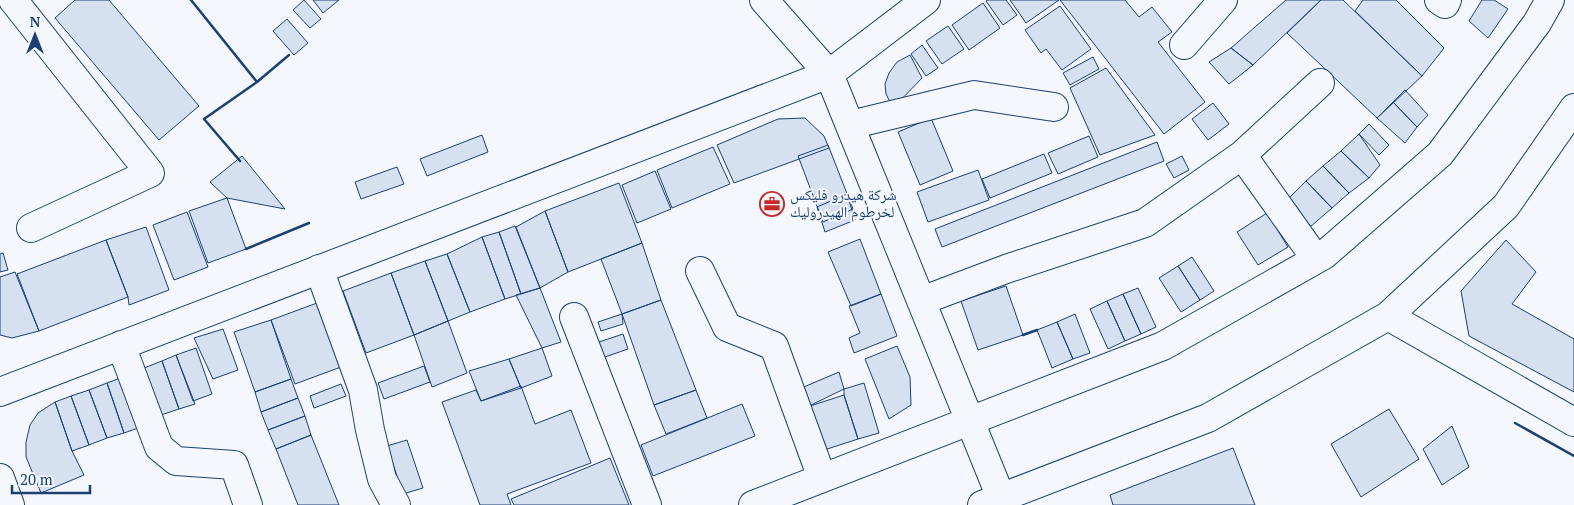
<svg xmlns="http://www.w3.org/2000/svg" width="1574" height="505" viewBox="0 0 1574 505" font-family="'PT Serif','Noto Naskh Arabic',serif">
	<rect width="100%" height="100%" fill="#f4f7fb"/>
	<path fill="#d5e0f0" stroke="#1d3f73" d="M75,0H109L199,106L159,140L55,18Z
		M304,0L321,19L310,28L293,10Z
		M313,0H339L323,13Z
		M988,0H1006L1017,15L1003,25L986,1Z
		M1010,0H1059L1026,23Z
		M1060,0H1125L1139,17L1152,7L1172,32L1158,42L1205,102L1164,134Z
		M1286,0H1321L1253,65L1231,48Z
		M1321,0H1343L1422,76L1377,118L1287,33Z
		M1363,0H1396L1444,48L1422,76L1355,11Z
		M1482,0H1494L1508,9L1488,38L1469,21Z
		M983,3L1000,28L969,50L952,25Z
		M1060,6L1091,49L1062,70L1046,49L1041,53L1025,30Z
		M287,19L308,43L294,55L273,31Z
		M948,26L964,49L942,64L926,41Z
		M922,45L938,68L926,76L911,54Z
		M1231,48L1253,65L1229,84L1209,62Z
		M910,55L922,78L893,108L886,94L885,84L889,73L897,62Z
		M1093,57L1099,69L1070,85L1063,73Z
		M1106,68L1155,135L1100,155L1070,88Z
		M1405,90L1428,115L1417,127L1393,102Z
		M1393,102L1417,127L1405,143L1377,118Z
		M1213,103L1229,124L1208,140L1192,119Z
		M805,118L824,136L829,148L734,183L717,145L778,119Z
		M931,118L953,171L920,185L898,132Z
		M1369,124L1389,145L1379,155L1359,134Z
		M1359,134L1380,165L1369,178L1341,151Z
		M482,135L488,152L427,176L420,159Z
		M1089,136L1098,157L1058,174L1048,153Z
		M1157,142L1164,161L942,247L935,229Z
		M828,145L853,209L823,222L798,156Z
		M713,147L730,184L672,208L657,170Z
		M1341,151L1369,178L1349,193L1323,166Z
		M1044,154L1052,173L990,198L982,179Z
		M242,156L285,209L227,198L210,182Z
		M1182,156L1189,170L1174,178L1166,164Z
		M1323,166L1349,193L1332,208L1306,181Z
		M397,167L404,184L361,199L355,182Z
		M978,170L989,200L928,222L917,192Z
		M655,171L671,209L637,223L622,185Z
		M1306,181L1332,208L1310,227L1289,198Z
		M619,183L642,243L568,272L545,211Z
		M847,194L855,220L825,232L817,207Z
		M227,198L246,249L208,263L189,211Z
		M545,211L568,272L540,288L516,227Z
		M187,212L208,267L174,280L153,225Z
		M1267,213L1288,247L1258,265L1237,232Z
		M515,226L540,288L521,294L499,232Z
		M146,227L169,290L129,305L128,297L106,240Z
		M499,232L521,294L505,299L482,237Z
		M482,237L505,299L470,312L447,254Z
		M860,239L881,294L851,306L828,252Z
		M106,240L128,297L39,331L17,274Z
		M1506,240L1536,272L1512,304L1574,339V392L1469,336L1461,291Z
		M642,243L661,300L622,314L601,259Z
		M3,253L8,270L0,272V254Z
		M447,254L470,312L448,321L425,261Z
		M1192,257L1214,291L1200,300L1178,266Z
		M425,261L448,321L414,335L391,273Z
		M1178,266L1200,300L1181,312L1159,278Z
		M15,272L39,331L12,338L0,335V277Z
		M391,273L414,335L366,353L343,291Z
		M1006,286L1023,335L978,350L961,301Z
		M540,288L561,342L542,348L516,295Z
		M1138,288L1156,327L1141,334L1123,294Z
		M881,294L897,336L854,353L849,338L860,333L849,306Z
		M1123,294L1141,334L1125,341L1107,301Z
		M661,300L696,390L654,405L622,314Z
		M1107,301L1125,341L1108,349L1090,309Z
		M317,303L341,367L295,384L271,320Z
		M622,314L623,324L601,331L598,322Z
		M1075,314L1090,353L1073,359L1057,322Z
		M271,320L291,379L255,392L234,332Z
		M448,321L467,373L432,387L414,335Z
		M1057,322L1073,359L1052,368L1037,330Z
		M223,329L238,370L213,379L194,338Z
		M623,334L628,349L599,359L593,344Z
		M897,346L910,377L911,405L889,419L865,359Z
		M196,348L212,394L193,401L176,355Z
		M542,348L552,376L521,388L509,359Z
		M176,355L195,404L179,409L162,361Z
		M509,359L521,388L481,401L469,371Z
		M162,361L179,409L161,415L144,368Z
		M424,366L430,382L384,399L378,383Z
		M839,372L844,389L807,407L799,389Z
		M123,377L141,427L124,433L107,383Z
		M291,379L298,398L261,412L255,392Z
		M107,383L124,433L107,438L89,390Z
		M864,383L879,433L858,439L844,395V389Z
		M341,384L346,396L314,408L310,396Z
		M521,386L535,424L571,410L591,463L507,494L511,505H480L442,402L476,390L481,401Z
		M89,390L107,438L89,445L71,396Z
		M696,390L707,418L666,434L654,405Z
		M844,395L858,439L821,451L807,407Z
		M71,396L89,445L72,451L55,402Z
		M298,398L305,416L268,430L261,412Z
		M55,402L72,451L84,475L41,493L26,457V442L30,425L38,413Z
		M742,404L755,436L653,476L641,445Z
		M1389,409L1419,459L1361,497L1331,444Z
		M305,416L311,435L276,449L268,430Z
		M1452,426L1469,467L1442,485L1423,449Z
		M311,435L339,505H298L276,449Z
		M407,440L423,488L403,494L387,446Z
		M1233,448L1255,505H1113L1110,495Z
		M610,458L629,505H514L511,499Z"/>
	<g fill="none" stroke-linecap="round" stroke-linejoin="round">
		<defs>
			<path id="minor" d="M13,0L150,173L31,228
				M764,0L829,74L1004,505
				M1439,0L1445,4L1447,0
				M1184,45L1223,0
				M850,125L974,95L1054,107
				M1242,155L1316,259
				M319,269L363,390L370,430L382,479L396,505
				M700,271L727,327L774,346L822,478
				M921,301L1006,269L1145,223L1242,155L1320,83
				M1388,316L1574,422
				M574,317L647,505
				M121,345L159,447L176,461L234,465L248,505
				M0,392L829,74L926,0
				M0,478L10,505
				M753,505L1163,346L1324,255L1440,154L1537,23L1550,0
				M982,505L1208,418L1388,316L1506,206L1574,108"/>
		</defs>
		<use href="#minor" stroke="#1d3f73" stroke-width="30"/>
		<use href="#minor" stroke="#f4f7fb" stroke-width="28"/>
		<path stroke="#1d3f73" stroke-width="2.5" d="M191,0L257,82L289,55
			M240,161L204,119L257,82
			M246,249L309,223
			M1023,335L1037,330
			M1515,423L1574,456"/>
	</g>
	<defs>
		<symbol id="office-ring" viewBox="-11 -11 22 22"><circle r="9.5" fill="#f4f7fb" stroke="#c62828" stroke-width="1.5"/><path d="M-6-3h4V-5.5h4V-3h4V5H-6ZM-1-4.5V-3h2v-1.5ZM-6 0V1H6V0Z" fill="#c62828"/></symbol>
	</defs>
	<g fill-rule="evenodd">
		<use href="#office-ring" x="758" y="190" width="28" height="28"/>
	</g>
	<g text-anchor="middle" stroke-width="4" stroke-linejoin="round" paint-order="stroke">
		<g font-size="15" fill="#1d3f73" stroke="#f4f7fb" text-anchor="start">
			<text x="790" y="200">شركة هيدرو فليكس<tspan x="790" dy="17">لخرطوم الهيدروليك</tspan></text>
		</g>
	</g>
	<g transform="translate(35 35)" stroke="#f4f7fb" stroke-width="4" paint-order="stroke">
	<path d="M0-4L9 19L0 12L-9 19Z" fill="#1d3f73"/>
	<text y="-8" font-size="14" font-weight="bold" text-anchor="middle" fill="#1d3f73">N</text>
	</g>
	<path d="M12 485v8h78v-8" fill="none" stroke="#1d3f73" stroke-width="2.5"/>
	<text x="20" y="485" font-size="15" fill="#1d3f73" stroke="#f4f7fb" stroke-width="4" paint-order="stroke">20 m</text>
</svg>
